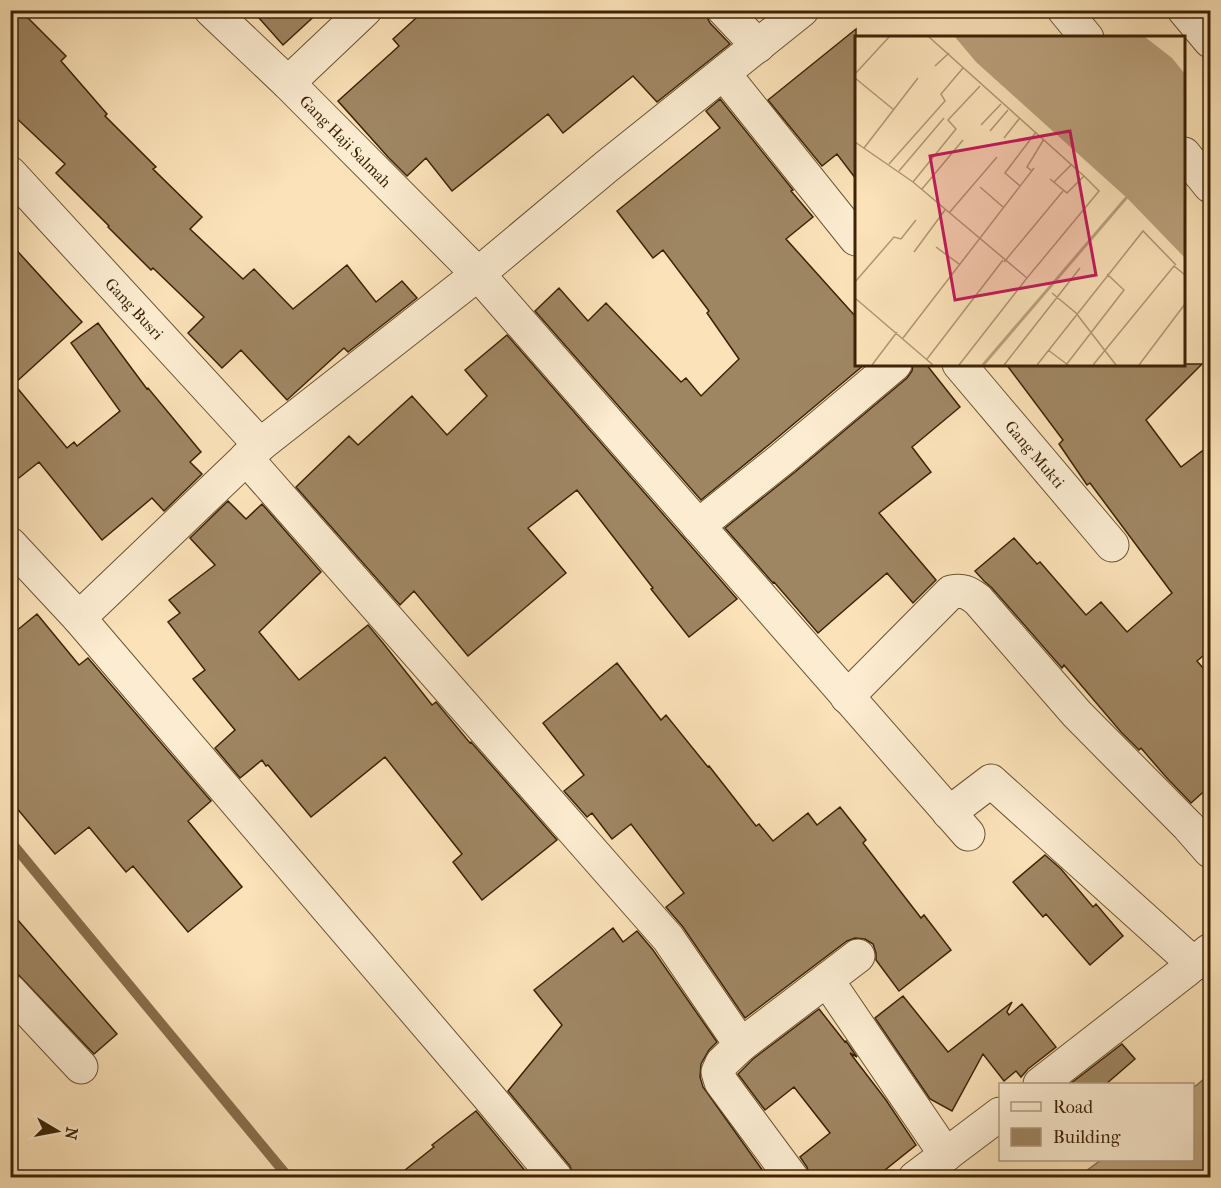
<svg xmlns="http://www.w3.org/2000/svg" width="1221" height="1188" viewBox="0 0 1221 1188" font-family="'IM FELL French Canon',serif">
	<rect width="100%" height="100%" fill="#fbe2b8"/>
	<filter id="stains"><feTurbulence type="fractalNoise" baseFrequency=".00333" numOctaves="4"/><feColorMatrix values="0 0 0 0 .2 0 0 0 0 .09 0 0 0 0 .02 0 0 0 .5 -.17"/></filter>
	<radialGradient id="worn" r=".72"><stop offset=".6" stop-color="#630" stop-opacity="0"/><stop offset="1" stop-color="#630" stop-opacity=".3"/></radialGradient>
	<path fill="#baa17b" stroke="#886f4c" stroke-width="1.5" d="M1210,1074V1177H1078L1101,1160H1192L1193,1088Z"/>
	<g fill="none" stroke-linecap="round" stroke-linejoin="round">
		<path stroke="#886f4c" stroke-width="10" d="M10,841L289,1178"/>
	</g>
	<path fill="#9f8663" stroke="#3c2306" stroke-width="1.5" d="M10,10H20L66,56L61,61L107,114L105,116L156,167L153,169L202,217L190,229L243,279L254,269L293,309L347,265L376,302L402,281L417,298L348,352L344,348L287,400L241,350L222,368L188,333L204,317L153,268L151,270L108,227L109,226L56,173L65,164L10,112Z
		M252,10H321L283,45Z
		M425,10H706V15L710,23L730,44L657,102L633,76L563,133L548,114L452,191L426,158L407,176L388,157L338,101L399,46L393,39Z
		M856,29V179L837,154L822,166L768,100Z
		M720,99L793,190L791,191L813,217L786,239L856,317V364H865L771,443L701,500L535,311L559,288L588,321L606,303L681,382L686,378L701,396L739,359L707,313L709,311L663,250L653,258L617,211L720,128L706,111Z
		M10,243L82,322L14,384L67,448L74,442L77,446L120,411L71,343L98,323L147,389L148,388L201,452L190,462L202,474L164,511L152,498L102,540L39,462L10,485Z
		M507,335L737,599L689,637L651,589L653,588L577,490L528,528L566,573L468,656L414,591L400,605L296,487L349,436L358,445L412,396L447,435L487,396L465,370Z
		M913,364H926L960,407L912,447L931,472L879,513L936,580L913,603L887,573L818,633L774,582L773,583L725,528L795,472L907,378L912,371Z
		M1006,364H1202L1146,420L1181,467L1210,445V650L1197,661L1210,676V786L1191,803L1166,777L1141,748L1139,750L1121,732L1064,665L1062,668L992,588L984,581L975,571L1014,538L1037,564L1040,562L1086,615L1101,602L1127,632L1172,593L1090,483L1087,485L1059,444L1063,440Z
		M228,501L246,519L262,504L321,572L259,632L299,680L368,625L383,643L432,705L436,702L470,743L471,742L557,840L482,900L453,862L462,854L385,757L311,817L268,765L266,766L262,760L240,778L215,748L235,730L193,679L205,670L168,622L180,613L169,600L215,565L190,538Z
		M37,614L79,665L88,658L211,801L188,821L242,887L188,932L133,866L126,872L89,827L55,854L10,800V636Z
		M617,663L661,720L666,715L708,767L709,766L756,826L759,824L773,841L808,813L817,825L840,807L866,840L863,843L921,918L924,915L951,950L899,991L876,960V953L873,944L865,939L855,938L847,941L745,1018L683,927L666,907L684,893L631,824L612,839L592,813L587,817L564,791L584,775L543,723Z
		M1045,855L1061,869L1093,907L1096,904L1123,936L1090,965L1046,914L1043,917L1013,882Z
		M10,911L117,1034L94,1054L10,966Z
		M613,928L623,942L637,931L653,950L717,1042L709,1050L701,1064L700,1077L703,1087L768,1178H574L570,1166L508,1091L562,1025L534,990Z
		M903,996L948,1052L1012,1002L1007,1012L1009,1015L1022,1004L1056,1047L1028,1069L1021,1077L1016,1071L1004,1081L983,1054L952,1111L930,1099L875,1018Z
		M819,1009L845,1042L846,1041L857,1057L850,1053L886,1100L916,1145L875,1178H810L807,1167L800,1157L830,1133L794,1087L765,1110L738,1074L753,1059Z
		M1122,1044L1135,1059L1106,1084H1070Z
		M476,1111L531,1178H395L434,1147L432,1145Z"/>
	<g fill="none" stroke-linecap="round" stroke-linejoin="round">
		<defs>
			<g id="minor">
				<path id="s1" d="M211,10L288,83L478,274L968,834"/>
				<path d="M724,10L758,46"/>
				<path d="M1064,10L1087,38"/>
				<path d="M1184,10L1210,41"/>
				<path d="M724,74L856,239"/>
				<path d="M288,83L365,10"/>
				<path d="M1184,154L1210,186"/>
				<path id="s2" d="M10,173L260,445"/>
				<path id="s3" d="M959,364L1112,545"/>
				<path d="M246,458L668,938L741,1045"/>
				<path d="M698,526L783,458L895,364"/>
				<path d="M10,544L79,618"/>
				<path d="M847,697L951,592C963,590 968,592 978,600L1077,714L1188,826L1210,851"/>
				<path d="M949,813L991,781L1194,964"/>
				<path d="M827,980L946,1155"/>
				<path d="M10,991L81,1067"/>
				<path d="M1040,1084L1184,972L1209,951"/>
				<path d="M556,1178L488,1096L79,618L260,445L478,274L606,167L802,10"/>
				<path d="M792,1178L721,1082L718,1072L722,1063L741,1045L858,956"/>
				<path d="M915,1178L1000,1114"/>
			</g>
		</defs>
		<use href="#minor" stroke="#6c5332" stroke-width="35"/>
		<use href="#minor" stroke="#fcecd1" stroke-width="33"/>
	</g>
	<g text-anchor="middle" stroke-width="4.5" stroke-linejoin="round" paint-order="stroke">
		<g font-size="16" fill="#3c2306" stroke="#fcecd1">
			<text dy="6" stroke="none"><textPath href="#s1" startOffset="188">Gang Haji Salmah</textPath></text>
			<text dy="6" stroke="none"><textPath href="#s2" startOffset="184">Gang Busri</textPath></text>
			<text dy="6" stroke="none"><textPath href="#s3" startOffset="118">Gang Mukti</textPath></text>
		</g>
	</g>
	<g transform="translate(855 36)">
		<rect width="330" height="330" fill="#fbe2b8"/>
		<path d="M100,1H290L317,22L330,38V222L272,162L121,26Z" fill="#baa17b"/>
		<path fill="none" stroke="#baa17b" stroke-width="3" d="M128,329L272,161"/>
		<path fill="none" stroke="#af9671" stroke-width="1.5" d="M74,1L229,140M80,30L94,17M0,38L34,1M0,42L39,74M126,89L146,68M135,95L153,74M149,102L164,83M0,106L58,146L172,242L244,155L229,140L212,157L195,143M9,112L63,42M34,128L90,65L86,58L108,32M44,135L89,82M177,135L172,131L189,103M58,146L101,93L93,84L125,50M199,146L217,128M165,150L150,137L181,96M125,151L148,171M67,153L108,104M94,177L142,121M81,211L104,228M59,216L90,174M149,226L208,155M0,246L39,201L46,203L61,184M197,257L221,277L261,329M0,262L78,329M48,302L179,132M193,314L213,329M72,323L148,224M17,329L42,296M104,329L172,242M149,329L225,232M182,329L288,195L321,229M211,329L269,254L252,238M238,329L319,230L330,239M284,329L330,268"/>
		<path fill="#c2185b" fill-opacity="0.15" stroke="#c2185b" stroke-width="3" d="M215,95L241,239L100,264L75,120Z"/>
		<rect width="330" height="330" fill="none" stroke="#3c2306" stroke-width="3"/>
	</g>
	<rect width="1221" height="1188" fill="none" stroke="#fbe2b8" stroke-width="36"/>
	<rect x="12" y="12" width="1197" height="1164" fill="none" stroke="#3c2306" stroke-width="3"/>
	<rect x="18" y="18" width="1185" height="1152" fill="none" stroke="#3c2306" stroke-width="1.5"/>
	<rect x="999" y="1083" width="195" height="78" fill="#fcecd1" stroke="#af9c80" stroke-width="1.5"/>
	<rect x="1011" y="1102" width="30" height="9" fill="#fcecd1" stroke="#af9c80" stroke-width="1.5"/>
	<text x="1053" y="1113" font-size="18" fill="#3c2306">Road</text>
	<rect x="1011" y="1128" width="30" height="18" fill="#9f8663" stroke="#af9c80" stroke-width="1.5"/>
	<text x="1053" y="1143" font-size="18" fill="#3c2306">Building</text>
	<g transform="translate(57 1131) rotate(100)" stroke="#fcecd1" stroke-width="4.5" paint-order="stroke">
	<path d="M0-4.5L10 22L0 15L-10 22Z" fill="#3c2306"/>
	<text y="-9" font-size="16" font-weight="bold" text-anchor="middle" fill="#3c2306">N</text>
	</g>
	<rect width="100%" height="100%" filter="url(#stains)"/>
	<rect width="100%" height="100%" fill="url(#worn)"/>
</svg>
